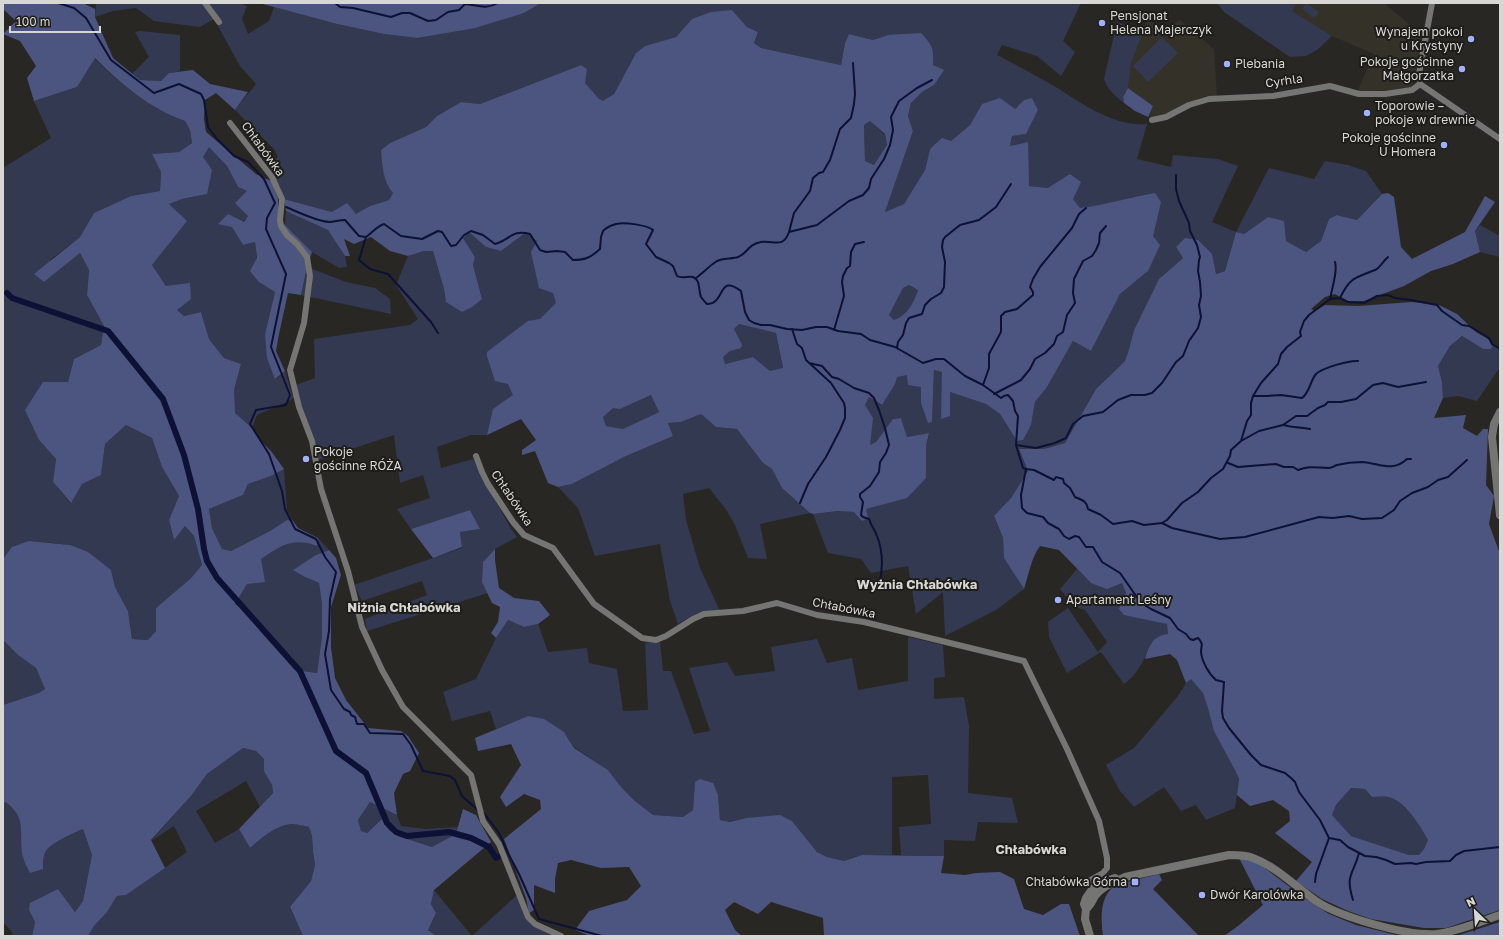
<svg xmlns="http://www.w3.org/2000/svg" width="1503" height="939" viewBox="0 0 1503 939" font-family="'Golos Text',sans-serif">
	<rect width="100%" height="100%" fill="#282723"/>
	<path fill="#343128" d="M1296,3H1384L1422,35L1415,77L1411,87L1407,89L1357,92L1374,54L1332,36L1291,11Z
		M1147,20L1167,28L1180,20L1214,49L1217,97L1200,98L1187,104L1174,111L1160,116L1148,117L1153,106L1128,88L1131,64Z"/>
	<path fill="#343952" d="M96,3H239L247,6L242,19L248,34L269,21L274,7L337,24L384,34L417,38L524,13L541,3H1081L1063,41L1075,52L1061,76L1037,56L1002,45L997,55C1016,65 1035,75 1054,86C1082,103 1113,127 1147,124L1137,159L1171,167L1173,155L1218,159L1238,166L1212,222L1236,232L1269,168L1314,179L1325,161L1348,165L1366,171L1382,194L1357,220L1338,215L1329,219L1321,241L1306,252L1286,241L1268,217L1244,234L1236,232L1225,271L1215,274L1212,254L1176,247L1183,258L1159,279L1134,330L1129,349L1125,361L1096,389L1065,443L1044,449H1019L1028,471L1011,498L994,517L1003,538L1004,558L1024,589L996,610L945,636L943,592L916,614L908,566L871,573L861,559L828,553L813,514L838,511L854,512L880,505L926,478V446L929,433L907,437L901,418L893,419L876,442L870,446L849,404L865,405L869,397L881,405L872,339L921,387V403L932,422L934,370L942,372L950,416V392L986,404L1000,414L1017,441L1031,425L1035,402L1047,387L1073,341L1091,351L1120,294L1148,271L1153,236L1144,195L1129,198L1134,215L1080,208L1073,200L1048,188L1028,186V142L1010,146L1012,136L1026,134L1038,110L1032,98L1024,100L1015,109L982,104L970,125L951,141L930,149L925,170L904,204L885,212L913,131L908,116L911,103L922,92L934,85L943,70L933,65V53L888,35L873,40L849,34L845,43L841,65L761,48L754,43L758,32L747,27L732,10L692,19L676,37L645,46L636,53L614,94L603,102L599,99L584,83L587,69L581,65L480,104L461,102L437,116L426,127L390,143L381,150C382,165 383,182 393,193L389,200L370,206L356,215L332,212L284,199L280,187L268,165L278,157L274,149L235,110L256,84L240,66L214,19L200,27L154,21L136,8L113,11L95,17Z
		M1217,3H1296L1292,11L1332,36L1317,50L1306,56L1290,57L1224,12Z
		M1306,3L1319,12L1314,18L1302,9Z
		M1117,22L1143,32L1131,64L1128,88L1123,97L1124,103C1115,96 1108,90 1104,79Z
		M140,31L180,35V71L169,73L161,81L140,80L132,74L149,57L135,32Z
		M1162,37L1178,53L1148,82L1133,66Z
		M94,58C121,84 150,109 185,121L190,130L192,143L179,152L152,154L161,172L160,191L131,196L94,213L80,237L51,259L44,282L80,253L89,270L87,295L104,326L101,345L74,359L68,382L39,440L56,459L53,482L70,503L82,484L101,475L105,444L126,425L152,438L162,467L179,496L169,520L174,540L185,526L194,536L202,565L191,578L156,608V631L149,640L132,639L128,611L115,587L111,570L70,545L53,543L29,541L3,559V168L51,138L34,101L77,87Z
		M870,121L885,135L887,146L874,165L865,161L864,125Z
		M209,146L227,166L238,187L247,191L248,216L243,222L232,227L243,245L255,242L259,282L275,292L265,334L276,379L285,371L293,397L291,400L257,415L252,428L234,413V390L241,364L224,358L209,339L201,312L184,316L176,309L166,286L152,265L186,221L169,204L182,199L207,194L203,157Z
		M286,211L329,230L345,256L347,267L339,268L312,252L285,225Z
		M1480,225L1500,236V257L1480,252L1475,231Z
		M526,231L538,241L553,293L620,409L651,395L659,412L623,429L606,426L603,417L521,419L490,425L487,435H471L437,447L441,468L473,459L511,529L517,537L495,549L483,562L482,582L488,593L367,631L365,619L427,595L422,581L362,601L354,585L462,548L460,532L480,529L470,510L411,529L397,509L430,498L423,475L400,483L394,435L318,460L301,409L296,385L315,378L314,339L410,325L418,319L396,285L408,256L424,251H433L444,289L446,302L482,299L473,265L475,257L463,238L470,232L486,247L501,251Z
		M307,267L346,282L375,288L390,299L391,314L301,295Z
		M909,285L918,290C914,302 907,316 894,320L889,315L903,288Z
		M739,324L776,333L783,369L770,371L753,357L725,364L722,357L730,351L734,329Z
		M1462,336L1483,349H1490L1493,344L1500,348V367L1477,401L1458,396L1443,398L1442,382L1438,366L1450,346Z
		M701,414L716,427L737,429L763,463L772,469L782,488L810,513L760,524L767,559L748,558L735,525L727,511L709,488L683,494L686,520L700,568L720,611L698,613L678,624L670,601L660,544L595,556L578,508L558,487L572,484L624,457L673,436L668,423L681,422Z
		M284,469L287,510L293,521L287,520L270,531L231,551L222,549L212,528L209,509L243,495L248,484L271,476Z
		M318,538L329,550L316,555L305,577L319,583L322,604V637L317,673L295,670L261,632L253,616L235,604L261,559L277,549L293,542H305L317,546Z
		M1077,569L1091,583H1122L1126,593L1120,609L1167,624L1168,634L1151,643C1145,659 1138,674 1124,684L1101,652L1067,673L1049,637L1048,622L1068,608L1098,652L1107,642L1085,610L1075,607L1060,589Z
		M508,620L524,627L538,624L548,652L587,648L589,663L617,669L623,711L648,710L645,643L660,641L663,671H671L694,734L710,731L689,668L727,662L735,676L775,671L771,647L817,639L827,663L852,658L858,690L908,681V637L943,645L945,677L934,678V699L964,697L969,726L968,793L1012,798L1018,823L978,822L975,841L944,840V856L901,855L899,827L931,824L928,775L892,777V855H862L844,861L827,857L817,852L792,821L746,818L730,822L720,820L718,795L695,782L693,810L683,817L653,815L635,801L622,788L608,770L574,747L564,732L528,716L496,729L490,711L452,721L443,692L476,679L496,638Z
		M3,639L4,641L18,655L36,668L45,689L39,693L3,705Z
		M1191,678L1203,693L1239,779L1235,808L1206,820L1196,805L1181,811L1164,787L1134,807L1120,791L1106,765L1134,748L1178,696L1186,683Z
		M243,748L256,751L264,759L265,771L272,785L273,793L260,807L246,781L196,811L215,843L239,829L250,848C261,838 278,825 293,824C297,824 304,826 309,827L312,836L313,854L315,865L311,881L290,908L303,936H88L94,926L107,912L117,896L126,895L187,852L174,826L151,841L191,796L207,774Z
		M1351,788L1365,789L1372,797C1377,797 1383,796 1388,797C1405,800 1420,826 1428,840L1424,849L1419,855H1409L1351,836L1332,815L1336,805Z
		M6,801L15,809L20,818L22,832L43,869C43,864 43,857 45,853C48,844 75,833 83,829L92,855L83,901L75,912L58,889L29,910L35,922L32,936H12V932L3,922V803Z
		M370,802L397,815L401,826L425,829L458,827L456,835L432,847L398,836L389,830L382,819L367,833L361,831L358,820Z
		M434,890L472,936L517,895L533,926L553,936H436L428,930L436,913L431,904Z"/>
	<path fill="#4c5580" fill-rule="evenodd" d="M3,3H83L95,9V17L113,58L140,80L161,81L169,73L193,70L210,84L248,92L235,110L216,93L205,100L204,119L206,132L256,174L271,181L278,198V218L312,252L307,267L301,295L288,293L279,334L276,351L285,371L275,379L267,358L265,334L275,292L259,282L250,271L257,258L255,242L243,245L232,227L218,224L228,214L244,222L248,216L235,203L247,191L238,187L227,166L209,147L203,157L212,170L207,194L182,199L169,204L187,221L152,265L166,286L190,283L191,299L177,310L184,316L201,312L209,339L224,358L241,364L234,390L235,413L252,428L259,439L271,451L284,469L271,476L248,484L243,495L209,509L212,528L222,549L231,551L270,531L287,520L293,521L298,528L318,538L317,546C292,537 282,546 261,559L265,582L247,584L235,604L253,616L261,632L295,670L317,673L322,637V604L319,583L305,577L293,570L316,555L329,550L336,558L341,575L331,607V647L335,678L346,700L368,728L401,731L408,736L419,753L410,771L403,774L394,793L397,815L370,802L358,820L361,831L367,833L382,819L389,830L398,836L432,847L456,834L463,809L476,815L491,842L434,890L431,904L436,913L428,930L436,936H303L290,907L311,881L315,865L313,852L312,836L309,827C304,826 297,824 292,824C277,825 261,838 250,848L239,829L273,793L272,785L264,771V759L256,751L243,748L207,774L191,796L151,840L165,868L126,895L117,896L107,912L94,926L88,936H32L35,922L29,910L30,903L58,889L75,912L83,901L92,855L83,829C74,833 48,844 45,853C43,857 43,864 43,869L30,873C27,867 23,859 22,853C19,829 27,819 6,802L3,803V705L39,693L45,689L36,668L18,655L4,641L3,559L12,547L29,541L70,545L88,552L111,570L115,587L128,611L132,639L148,640L156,631V608L191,578L202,565L194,536L185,526L174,540L169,520L179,496L162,467L152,438L126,425L105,444L101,475L82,484L71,503L53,482L56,459L39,440L25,410L43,382H68L74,359L101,345L104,326L87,295L89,270L80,253L44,282L34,274L80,237L94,213L131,196L160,191L161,172L152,154L179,152L192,143L190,130L185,121C150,109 121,84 95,58L77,87L34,101L27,78L36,66L20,41L3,34L16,21L3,9Z
		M259,3H541L524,13L475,28L417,38L384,34L337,24Z
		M732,10L747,27L758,32L754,43L761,48L841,65L845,43L849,34L873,40L888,35L921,33C932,45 934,48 933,65L944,70L934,85L922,92L911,103L908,116L913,131L885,212L904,204L925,170L930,149L942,138L951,141L970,125L982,104L1000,98L1015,109L1024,100L1032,98L1038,110L1026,134L1012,136L1010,146L1028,142L1029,186L1048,188L1070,174L1081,182L1073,199L1080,208C1106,205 1130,197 1155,193L1161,202L1153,236L1160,245L1148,271L1120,294L1091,351L1073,341L1047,387L1035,402L1031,425L1023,440L1017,441L1000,414L986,404L950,392V416L941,419L942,372L934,370L932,422L928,423L921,403V387L908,385L907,375L897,377L895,384L882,405L869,397L865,405L873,418L870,445L876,442L893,419L901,418L907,437L929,433L926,446V478L907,498L866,509L868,518L862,521L854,512L838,511L813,514L810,513L782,488L772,469L763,463L737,429L716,427L701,414L681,422L668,423L673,436L624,457L572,484L558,487L548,483L535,451L522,455V450L536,440L521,419L487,435L493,409L513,395L508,384L495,381L487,356V352L528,321L540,319L556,303L553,293L539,288L531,252L537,241L526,232L501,251L486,247L469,232L463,238L475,257L473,265L482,299L472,307L462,312L446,302L444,289L433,251H424L408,256L390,251L371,237L354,244L344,239L350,256H345L328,230L286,211L284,199L332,212L347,203L356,214L370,206L389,200L393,193C383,182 382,165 381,150L390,143L426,127L437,116L461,102L480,104L581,65L587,69L585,83L599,99L603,101L614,94L636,53L645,46L676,37L692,19L711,12ZM870,121L885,134L887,145L874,165L865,161L864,125ZM909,285L918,290C914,302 907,316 894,320L889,315L903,288ZM739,324L776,333L783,368L770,371L753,357L725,364L723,357L730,351L741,348L742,345L734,329ZM651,395L659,412L623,429L606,426L603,417L613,408L620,409Z
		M1128,88L1153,106L1148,117L1135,111L1124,103L1123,97Z
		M1388,193L1394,197L1401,247L1412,259L1465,232L1485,196L1495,202L1475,231L1480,252L1453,264L1431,271L1404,286L1364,301H1347L1335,294L1325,297L1311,309L1315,311L1325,305L1358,306L1412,302L1439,305L1457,314L1476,332L1488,339L1493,344L1491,349H1483L1462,336L1450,346L1438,366L1442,382L1443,398L1434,418L1466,415L1463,428L1477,436L1483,429H1488L1486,485L1494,496L1489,524L1500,554V910L1446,928H1424L1371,919L1348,911L1322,899L1296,881L1312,862L1275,833L1290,821L1289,811L1273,800L1250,806L1237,795L1239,779L1235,770L1214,731L1208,708L1203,693L1191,679L1186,683L1177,660L1170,654L1145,659C1150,645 1151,637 1168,634L1167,624L1124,615L1119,609L1126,593L1122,583L1107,589L1091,583L1059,550L1040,546C1031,558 1029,574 1024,589L1004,558L1003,538L994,516L1011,498L1028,471L1019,449H1044L1065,443L1096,389L1125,361L1129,349L1134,330L1159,279L1183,258L1176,247L1185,238L1198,240L1212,254L1216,274L1225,271L1236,232L1244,234L1268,217L1284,221L1286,241L1306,252L1321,241L1329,219L1337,215L1357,220L1382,194ZM1351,788L1365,789L1372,797C1377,797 1383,796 1388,797C1405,800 1420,826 1428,840L1424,849L1419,855H1409L1351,836L1332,815L1336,805Z
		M470,510L480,529L460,532L462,547L433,558L411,529Z
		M495,549V560L499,588L514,598L539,601L550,615L538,624L524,627L508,620L496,638L491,633L498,622L500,607L492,603L482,582L483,562Z
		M528,716L544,719L564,732L574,748L608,770L622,788L635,801L653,815L683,817L693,810L695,782L700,779L713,783L718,795L720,820L730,822L746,818L780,815L792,821L817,852L827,857L844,861L862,855L944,856L941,873L965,875L976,873L1000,872L1014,879L1024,909L1043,915L1061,904H1069L1080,936H824L823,918L771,902L758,914L734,902L725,910L735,930L742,936H590L575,930L589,911L627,900L641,886L629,867L601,868L571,860L558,863L555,879V893L534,885V910L529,913L526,898L504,839L541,809L540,800L524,794L506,807L500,797L521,765L511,744L478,751L475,738Z
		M1239,858L1258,863L1303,897L1329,914L1356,925L1400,936H1224L1238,926L1263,905Z
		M1159,874L1162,880L1153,889L1199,936H1103C1101,920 1099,898 1114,886C1116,884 1152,876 1159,874Z
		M1500,922V936H1456Z"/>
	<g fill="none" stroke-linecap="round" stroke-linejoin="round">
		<path stroke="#0d1135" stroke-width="2" d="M58,3L74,8L86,18L111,60L154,93L179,84L201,94L204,100L208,127L217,139L234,156L248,162L264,179L275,203L267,218L266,229L286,274L271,347L290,395L286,405L256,410L250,424L269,454L282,491L285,509L295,529L316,539L325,557L336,572L330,599L329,631L325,654L331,690L344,709L350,712L351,715L355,717L357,724H364L370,733L403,734L411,745L423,771L450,776L455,780L462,796L479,811
			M335,3L340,7L353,8L391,17L402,13H410L428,21L436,20L448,12L459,10L465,4C477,5 486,10 498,3
			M286,207C298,212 316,221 329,222C334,222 339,220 345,220L359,236L366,237C372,233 377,226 384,224L401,236L422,239L438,231L442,232L451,246L456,245L464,235L471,231L483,235L495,244C510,240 512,229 530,234L540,250L546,252L557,251L565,252L573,260C586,260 591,257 600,249L601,237L603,231C606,228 612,225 616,224C625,222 647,225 653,230L646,244L656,257L669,263L673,266L677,276C682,279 687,276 693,277C701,280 698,290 701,297C703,300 705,302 707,304C726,304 717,273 741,291L745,312L749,320L754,323L761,325H770L787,329L802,330L816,327H827L838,331L861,334L870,340L895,347L923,363L936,359H944L965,376L983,385L1001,398L1004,396L1008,395L1013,401L1015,411L1018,416L1016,445L1023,468L1026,469L1021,495L1022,508L1027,513L1043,517L1048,523L1059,529L1064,536L1069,539L1075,536L1079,537L1086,547H1093L1102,562L1120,573L1141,603L1151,609L1170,618L1178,629L1186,634L1190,639L1193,640L1198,638C1204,644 1201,646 1201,652C1202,662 1209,674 1216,680L1224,682L1222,711L1223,718L1229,728L1251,755L1261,765L1285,773L1291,778L1295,782L1299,792L1320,820L1329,838L1340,840L1348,847L1365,856L1376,857L1386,860L1395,864L1411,863L1416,864L1426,862L1450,861L1456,855L1464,851L1500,847
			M789,232L794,213L810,191L813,178L819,173L823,172L830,160L840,129L851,118L854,104L855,94L853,63
			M366,237L359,260L370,269L388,274L431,322L438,333
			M696,278C703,273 709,266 717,261C723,258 732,259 738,257C747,254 748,244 761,242C774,240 783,249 789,232L817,225L849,201L863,195L869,188L871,179L884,159L890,145L893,130L891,117L899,101L917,88L932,80
			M1340,298C1350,277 1355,278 1375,270C1380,268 1383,261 1388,257
			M1330,299C1332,288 1338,271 1335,262
			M792,329L797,344L802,348L806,360L831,383L844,403L845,408V418L840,430L826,457L808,484L800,503
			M834,330L844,296L842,282L843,276L847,268L850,266L851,252L855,244L864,242
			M897,348L898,342L903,335L906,323L909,318L922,314L925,305L931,299L941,293L944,287L945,262L942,247L943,240L945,237L960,225L979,220L996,207L1011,184
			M809,363L822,366L832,377L839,379L854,388L869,393L874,398L879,410L885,428L889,445L886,453L880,462L879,472L870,486L860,494V497L863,502L861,515L863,517L869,519C871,526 875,530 877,536C883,551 883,566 880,581
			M983,385L989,368V354L1001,332V316L1005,312L1017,309L1033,295V292L1030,287L1033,279L1040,267L1072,228L1079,214L1086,208
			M994,394L1021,380L1030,369L1035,359L1045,353L1054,344L1057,336L1063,332L1067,315L1075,303L1073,293L1074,279L1083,261L1092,256L1096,250L1099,243L1100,233L1106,226
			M1254,396H1267L1281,395L1302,398C1310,392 1310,381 1316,374C1322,368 1350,360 1358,361
			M1284,425C1293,428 1301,427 1310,429
			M1241,441L1259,431L1283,425L1296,416H1307L1318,408L1325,405L1328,402H1341L1356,399L1373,385L1383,383L1398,387L1426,382
			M1016,445L1036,448L1055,443L1066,438L1073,424L1083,416L1103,412L1118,400L1131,395H1145L1152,393L1162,383L1176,362L1183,356L1189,341L1198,328L1201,317L1199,305L1201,296L1200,282L1198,271L1199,260L1200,257L1197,245L1190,231L1189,223L1179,201L1176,189V175
			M1228,463L1238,467L1276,464L1284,467H1293L1298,470C1310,465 1317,468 1329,468C1332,468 1334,466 1337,465C1345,463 1354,462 1362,462C1379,463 1392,473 1407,459H1411
			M1026,469L1034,470L1054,480L1056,477L1063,479L1064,483L1070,488L1075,497C1082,500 1087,501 1088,509L1101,515L1113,524L1132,521L1144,525L1162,523L1167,520L1182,503L1198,492L1211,478L1223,469L1230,456L1231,450L1241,441L1247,421L1251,415V403L1253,396L1261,383L1278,364L1281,354L1287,347L1301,336L1300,332L1304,321L1309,315L1330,299L1340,298L1348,302L1364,303L1377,296L1388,295L1395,298L1411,300L1437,305L1442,311L1462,325L1469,326L1489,338L1492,344L1500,349
			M1162,523L1172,528L1220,539L1245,537L1319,517L1333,518L1349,516L1362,519L1382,518L1394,510L1400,501L1412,493L1428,487L1438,480L1448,477L1467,460
			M483,812L499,833L509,855L519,874L539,919L602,936
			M1315,882L1316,874L1329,838
			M1353,900C1345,874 1353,876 1359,853"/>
		<path stroke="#0d1135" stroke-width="6" d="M7,293L12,298L108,331L163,399L184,455L198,509L204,549L207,561L217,578L300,671L336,751L366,773L387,823L396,832L407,836L449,832L471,838L489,847L496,858L498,857"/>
		<path stroke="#757573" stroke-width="6" d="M205,3L219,22
			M1432,3L1419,74L1420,84L1500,139
			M1152,120L1166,117L1189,105L1209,99L1273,96L1330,86L1359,94H1385L1412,90L1420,84
			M230,123L272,177L282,199L280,220L281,226L287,235L297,244L307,257L310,276L304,323L290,370L299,407L312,441L321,489L348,571L362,627L382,670L403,707L471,775L483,821L499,844L528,917L535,924L561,936
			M476,456L482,472L488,484L513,522L524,535L553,548L594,604L642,638L656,640L666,636L693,619L704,614L743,611L777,603L817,615L864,622L1024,661L1067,749L1099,821L1107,858V868L1103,873L1085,883"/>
		<path stroke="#757573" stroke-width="8" d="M1500,412L1494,424L1492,437L1500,515
			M1086,909C1091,905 1092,901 1095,896C1102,886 1115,882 1125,877L1229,855C1238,855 1246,855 1253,858C1277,867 1296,887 1316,901C1340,917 1406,936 1436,934C1457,932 1479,922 1500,915
			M1090,936L1085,919L1086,909L1084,904L1086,898L1093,888L1100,883L1115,878"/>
	</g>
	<g fill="#a1b2fd" stroke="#1f1d1a" stroke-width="1.5">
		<circle cx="1102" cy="23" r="4"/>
		<circle cx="1471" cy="39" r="4"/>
		<circle cx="1227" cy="64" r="4"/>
		<circle cx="1462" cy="69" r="4"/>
		<circle cx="1367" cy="113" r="4"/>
		<circle cx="1444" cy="145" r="4"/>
		<circle cx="306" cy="459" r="4"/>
		<circle cx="1058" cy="600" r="4"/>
		<rect x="1131" y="878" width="8" height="8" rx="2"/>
		<circle cx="1202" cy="895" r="4"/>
	</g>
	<g text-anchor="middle" stroke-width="4" stroke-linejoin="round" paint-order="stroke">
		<g font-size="12" fill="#d7d7d4" stroke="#1f1d1a" text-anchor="start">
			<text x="1110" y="20">Pensjonat<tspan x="1110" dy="14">Helena Majerczyk</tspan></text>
			<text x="1463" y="36" text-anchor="end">Wynajem pokoi<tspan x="1463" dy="14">u Krystyny</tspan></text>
			<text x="1454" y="66" text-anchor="end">Pokoje gościnne<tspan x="1454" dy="14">Małgorzatka</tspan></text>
			<text x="1235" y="68">Plebania</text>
			<text x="1375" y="110">Toporowie –<tspan x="1375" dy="14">pokoje w drewnie</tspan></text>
			<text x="1436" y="142" text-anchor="end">Pokoje gościnne<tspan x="1436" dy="14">U Homera</tspan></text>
			<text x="314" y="456">Pokoje<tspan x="314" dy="14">gościnne RÓŻA</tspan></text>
			<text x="1066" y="604">Apartament Leśny</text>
			<text x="1127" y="886" text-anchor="end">Chłabówka Górna</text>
			<text x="1210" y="899">Dwór Karolówka</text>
		</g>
		<g font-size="12" fill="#d7d7d4" stroke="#1f1d1a">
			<text transform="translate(1284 81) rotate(-8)" y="4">Cyrhla</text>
			<text transform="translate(263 149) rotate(54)" y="4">Chłabówka</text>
			<text transform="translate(512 498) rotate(56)" y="4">Chłabówka</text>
			<text transform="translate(844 608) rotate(11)" y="4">Chłabówka</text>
		</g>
		<g font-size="13" font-weight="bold" fill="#d7d7d4" stroke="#1f1d1a">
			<text x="917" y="589">Wyżnia Chłabówka</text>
			<text x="404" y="612">Niżnia Chłabówka</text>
			<text x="1031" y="854">Chłabówka</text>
		</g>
	</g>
	<rect width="1503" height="939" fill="none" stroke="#d7d7d4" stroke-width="8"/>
	<g transform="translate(1475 911) rotate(335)" stroke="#1f1d1a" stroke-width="3" paint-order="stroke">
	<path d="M0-3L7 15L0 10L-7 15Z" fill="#d7d7d4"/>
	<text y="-6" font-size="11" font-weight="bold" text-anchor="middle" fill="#d7d7d4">N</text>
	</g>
	<path d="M10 26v6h90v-6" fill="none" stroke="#d7d7d4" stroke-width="2"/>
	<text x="16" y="26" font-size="12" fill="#d7d7d4" stroke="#1f1d1a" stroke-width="3" paint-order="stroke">100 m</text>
</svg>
